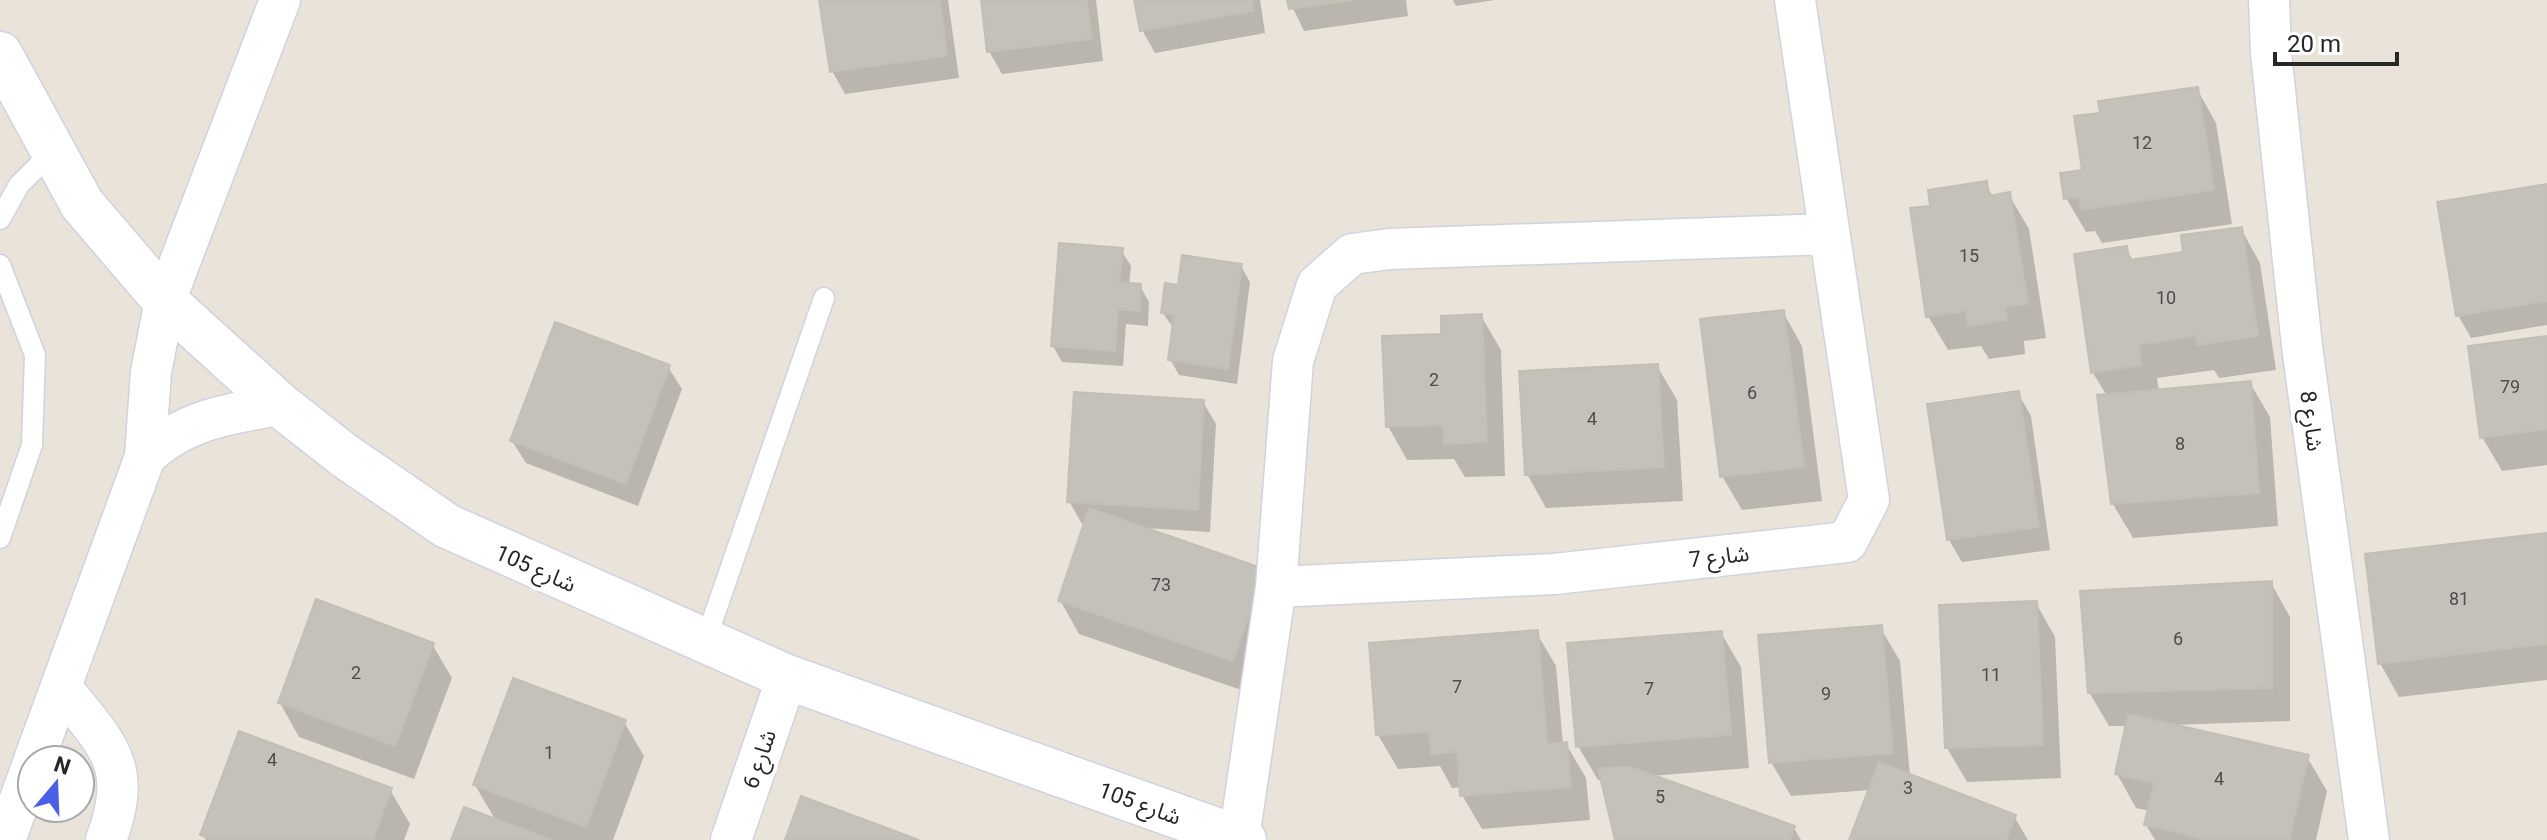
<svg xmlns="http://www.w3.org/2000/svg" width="2547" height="840" viewBox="0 0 2547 840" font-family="Roboto,'Noto Sans Arabic',sans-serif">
	<rect width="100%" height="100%" fill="#e9e3da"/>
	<path fill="#0003" d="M821,0H948L959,78L845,94L832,71Z
		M983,0H1096L1103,61L1002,74L989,51Z
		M1136,0H1260L1265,33L1155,53L1142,30Z
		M1289,0H1406L1408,16L1304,31Z
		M1453,0H1495L1456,6Z
		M2197,89L2216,123L2232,224L2102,243L2095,231L2086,232L2066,198L2084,172L2102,115Z
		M1986,184L1993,197L2009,195L2029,229L2046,338L2024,341L2025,354L1989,359L1981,346L1948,350L1928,316L1932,207Z
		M2547,186V325L2471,338L2458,315Z
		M2241,229L2260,263L2276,370L2219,378L2214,370L2157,378L2159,392L2250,383L2270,417L2278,526L2133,538L2113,504L2107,396L2093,373L2126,248L2133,261L2185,254Z
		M1121,250L1131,266L1129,285L1140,286L1149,302L1148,326L1126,324L1123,366L1062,362L1053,346Z
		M1241,266L1250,282L1237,384L1179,375L1170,359L1174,329L1163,313L1179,287Z
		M1783,312L1802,346L1822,501L1742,510L1722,476Z
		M1481,316L1501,350L1505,476L1465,477L1454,459L1407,460L1388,426L1443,336Z
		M2547,338V465L2502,471L2482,437Z
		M1657,366L1677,400L1683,501L1546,508L1527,474Z
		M668,367L682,389L638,506L526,463L512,441Z
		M2018,393L2031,416L2050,550L1962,562L1949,540Z
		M1203,402L1216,424L1210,532L1144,528L1264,570L1253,694L1079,634L1060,600L1086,524H1082L1069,501Z
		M2547,535V680L2399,697L2380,663Z
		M2271,583L2290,617V721L2172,725L2307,757L2327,791L2316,840H2155L2146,825L2150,811L2136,808L2117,774L2127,726H2109L2089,692Z
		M2036,603L2055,637L2061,778L1967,782L1947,748Z
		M1880,627L1900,661L1910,776L2014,816L2028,840H1851L1870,790L1791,796L1771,762Z
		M1536,632L1556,666L1563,744H1566L1586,778L1590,820L1482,829L1462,795V787L1452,788L1440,766L1398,769L1378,735L1371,645Z
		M1721,633L1741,667L1749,768L1651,776L1794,828L1801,840H1617L1603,780H1598L1578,746Z
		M432,644L452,678L414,779L299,737L280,703Z
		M624,722L644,756L613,840H453L496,821L475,785Z
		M390,790L410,824L404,840H206L203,834Z"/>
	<path fill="#c4c0ba" stroke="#c3bfb5" stroke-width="2" d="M819,0H940L947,56L830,72Z
		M981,0H1087L1092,39L987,52Z
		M1134,0H1252L1254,11L1140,31Z
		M1287,0H1354L1289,9Z
		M2198,87L2214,190L2081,210L2079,197L2064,199L2060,173L2082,170L2074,116L2100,113L2098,101Z
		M1987,181L1989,196L2010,192L2028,304L2005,307L2007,320L1968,326L1966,311L1926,317L1910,208L1930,206L1928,190Z
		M2547,184V301L2456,316L2437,202Z
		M2242,227L2258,336L2197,345L2196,336L2139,345L2141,365L2091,373L2074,254L2127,246L2129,260L2183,252L2181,235Z
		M1059,243L1123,248L1119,282L1141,284L1140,311L1118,309L1115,351L1051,346Z
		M1182,255L1242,264L1228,369L1168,360L1174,315L1161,313L1165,283L1178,285Z
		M1784,310L1804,467L1720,477L1700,319Z
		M1482,314L1487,442L1444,444L1443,425L1386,427L1382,336L1441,334V316Z
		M555,322L670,365L626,484L510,441Z
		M2547,336V429L2480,438L2468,346Z
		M1658,364L1664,467L1525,475L1519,371Z
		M2251,381L2259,493L2111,504L2097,395Z
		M2019,391L2039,527L1947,540L1927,404Z
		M1074,392L1204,400L1198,510L1067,502Z
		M1089,508L1265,569L1233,661L1058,601Z
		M2547,533V644L2378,664L2365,554Z
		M2272,581V688L2088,693L2080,591Z
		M316,599L434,643L395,746L278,703Z
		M2037,601L2043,745L1945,748L1939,605Z
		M1882,625L1893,753L1769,763L1758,635Z
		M1538,630L1547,744L1567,742L1571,787L1460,796L1457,752L1431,754L1429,732L1376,735L1369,643Z
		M1722,631L1731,735L1576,747L1567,643Z
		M513,678L626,720L586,827L473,785Z
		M2128,714L2309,755L2289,840H2208L2144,825L2154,783L2115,774Z
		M239,731L392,788L373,840H215L200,835Z
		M1879,762L2016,815L2006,840H1849Z
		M1631,767L1795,826L1790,840H1615L1598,768Z
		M801,796L919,840H785Z
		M464,807L552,840H451Z"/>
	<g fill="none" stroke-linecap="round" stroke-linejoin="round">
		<defs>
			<path id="service" d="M0,219L19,185L53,151
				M0,265L35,355L32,445L0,538
				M705,642L824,298"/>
			<path id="minor" d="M2269,0L2271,53L2302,346L2369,840
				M145,457C183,420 230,413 280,405
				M1276,587L1554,574L1847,542L1869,500L1795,0
				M61,687C106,744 135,764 106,840
				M34,760L145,457L151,372L165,301L280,0
				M1239,838L1276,587L1293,361L1317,285L1352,254L1389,249L1829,234
				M5,840L32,766
				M731,840L787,677"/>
			<path id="tertiary" d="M0,54L82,204L165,301L280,405L345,456L447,526L787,677L1244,840"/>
		</defs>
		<use href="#service" stroke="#d0d2df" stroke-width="23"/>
		<use href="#minor" stroke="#d0d2df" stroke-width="43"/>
		<use href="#tertiary" stroke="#d0d2df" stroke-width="47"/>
		<use href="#service" stroke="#fff" stroke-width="20"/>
		<use href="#minor" stroke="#fff" stroke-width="40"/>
		<use href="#tertiary" stroke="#fff" stroke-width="44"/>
	</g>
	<g text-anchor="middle" stroke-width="8" stroke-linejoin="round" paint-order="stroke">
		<g font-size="18" fill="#4e4d4c">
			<text x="2142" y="149">12</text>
			<text x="1969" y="262">15</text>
			<text x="2166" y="304">10</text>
			<text x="1434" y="386">2</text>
			<text x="2510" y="393">79</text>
			<text x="1752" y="399">6</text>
			<text x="1592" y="425">4</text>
			<text x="2180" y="450">8</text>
			<text x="1161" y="591">73</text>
			<text x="2459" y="605">81</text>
			<text x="2178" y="645">6</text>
			<text x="356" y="679">2</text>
			<text x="1991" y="681">11</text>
			<text x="1457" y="693">7</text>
			<text x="1649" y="695">7</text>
			<text x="1826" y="700">9</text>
			<text x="549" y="759">1</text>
			<text x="272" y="766">4</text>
			<text x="2219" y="785">4</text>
			<text x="1908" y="794">3</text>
			<text x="1660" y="803">5</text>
		</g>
		<g font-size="22" fill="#272727" stroke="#fff">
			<text transform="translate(2312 421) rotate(83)" y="8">شارع 8</text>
			<text transform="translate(1719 556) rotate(-6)" y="8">شارع 7</text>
			<text transform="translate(536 568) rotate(24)" y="8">شارع 105</text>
			<text transform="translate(759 759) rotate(-71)" y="8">شارع 6</text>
			<text transform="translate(1140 803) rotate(20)" y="8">شارع 105</text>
		</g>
	</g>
	<g transform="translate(56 784) rotate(19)"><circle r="38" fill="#ffffff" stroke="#a9a9a9" stroke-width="2"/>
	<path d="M0-6L14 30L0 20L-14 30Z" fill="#4a5fe6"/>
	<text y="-12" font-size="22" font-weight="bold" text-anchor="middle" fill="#272727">N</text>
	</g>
	<path d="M2275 52v12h122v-12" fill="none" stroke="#272727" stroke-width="4"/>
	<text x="2287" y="52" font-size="24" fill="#272727" stroke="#ffffff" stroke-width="6" paint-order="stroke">20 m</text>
</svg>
